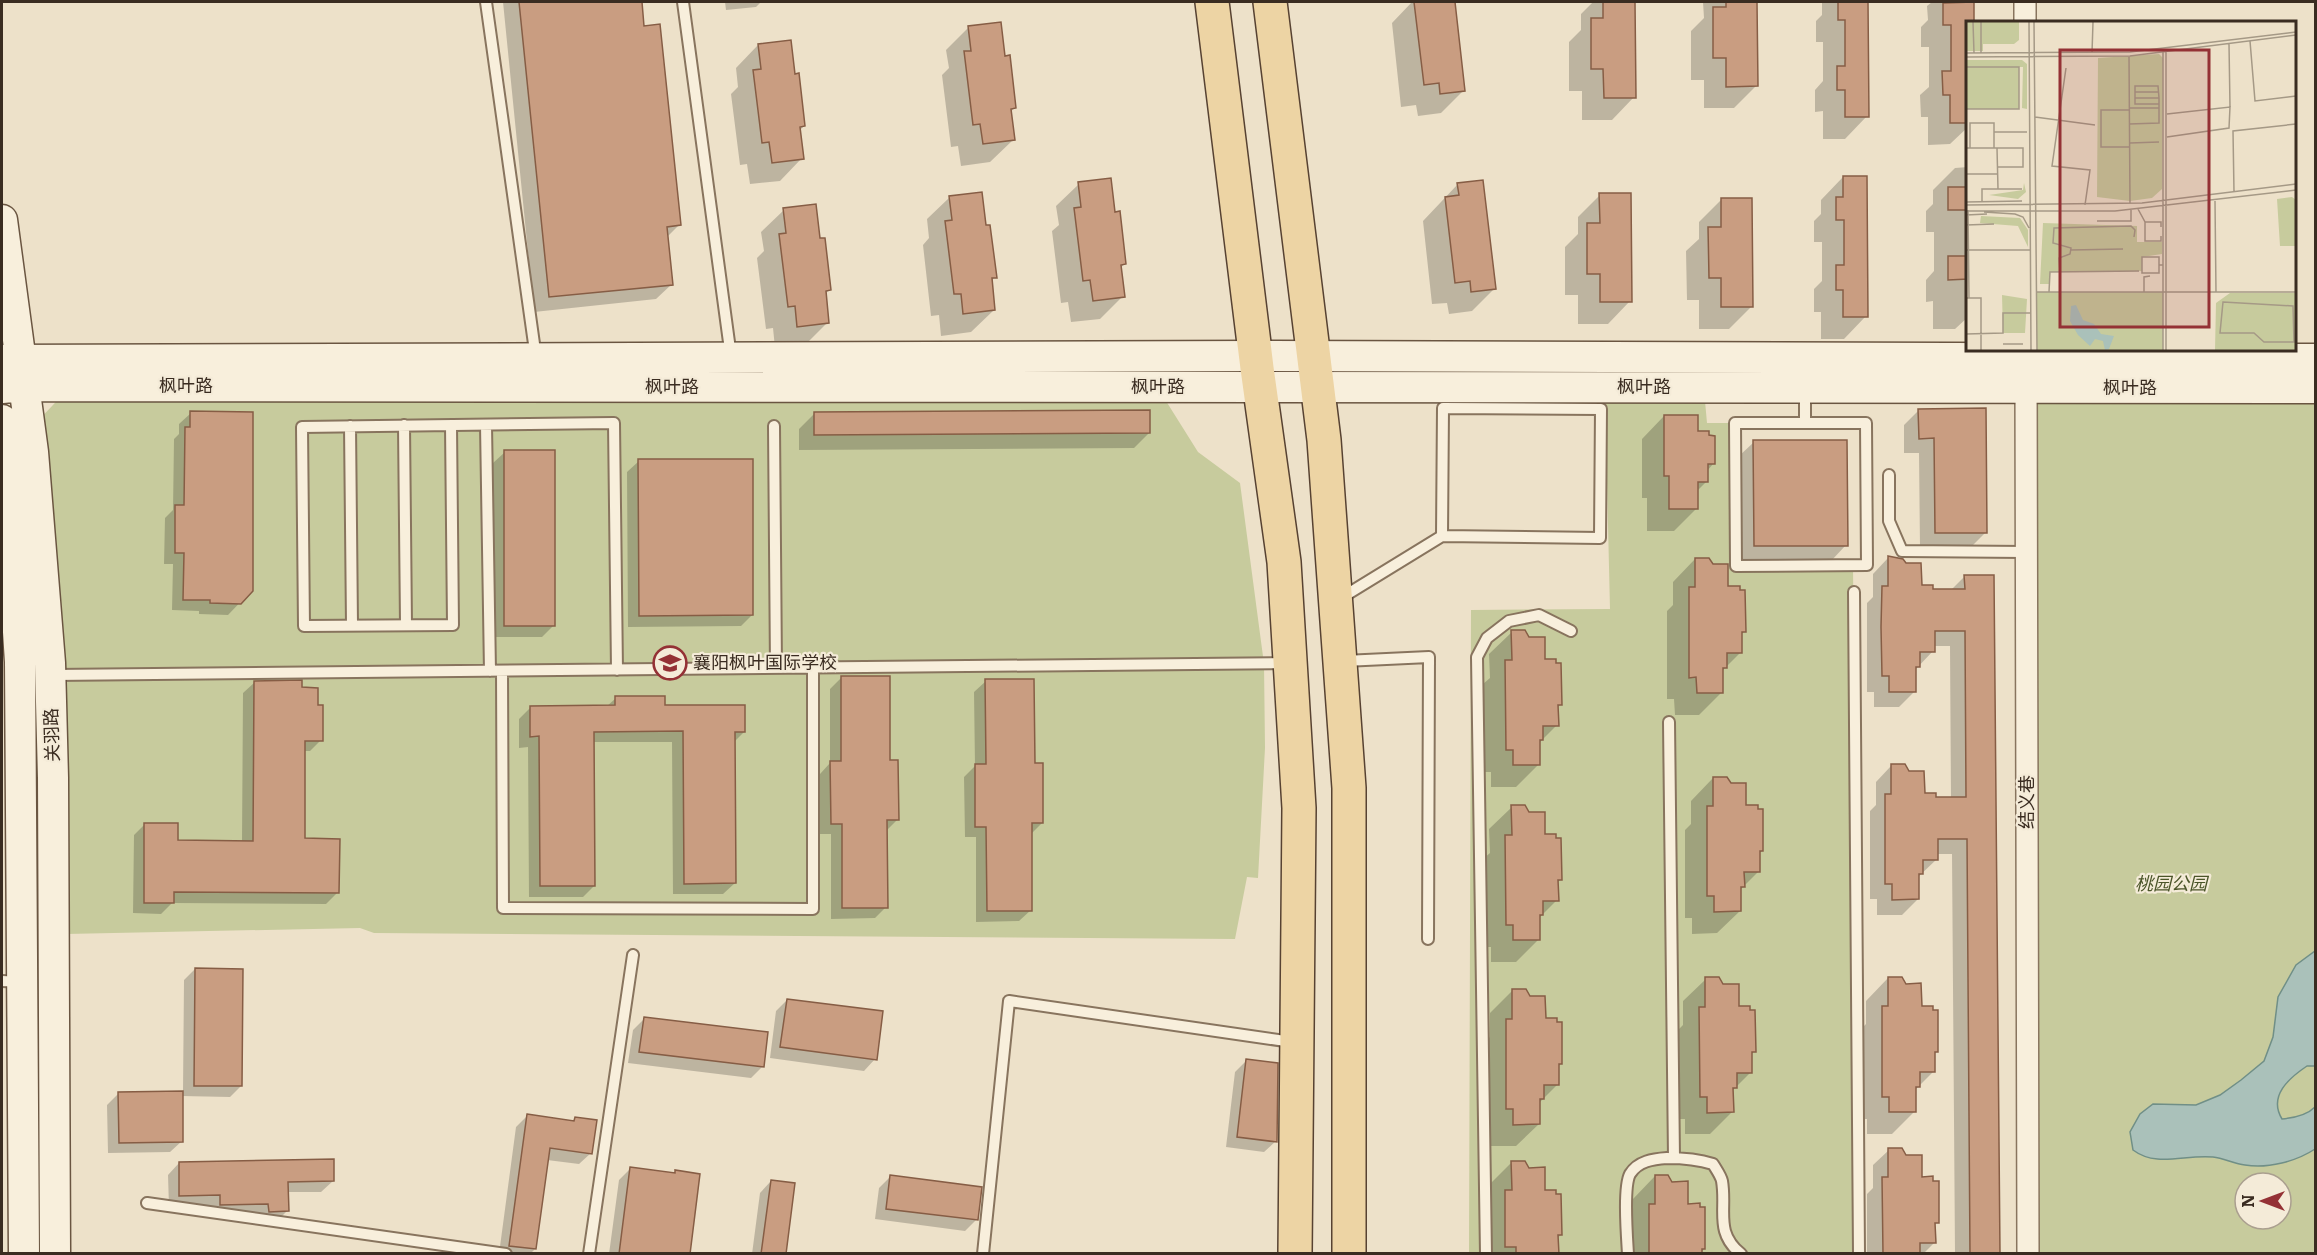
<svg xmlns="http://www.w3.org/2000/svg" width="2317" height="1255" viewBox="0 0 2317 1255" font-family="Literata,'Noto Sans SC',serif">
	<rect width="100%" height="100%" fill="#ede1c9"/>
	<path fill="#c7cb9d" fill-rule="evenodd" d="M71,386L1166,401L1198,452L1240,483L1264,664L1265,748L1258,878L1247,877L1235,939L374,933L360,928L66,934L34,425Z
		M2026,388H2315V1253H2028ZM2245,1183H2281V1219H2245Z
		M1605,398L1705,401L1707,423H1735L1736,565H1853L1859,1253L1469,1254L1471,610L1610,609Z"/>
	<path fill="#aac1ba" stroke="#708f87" stroke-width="1.5" d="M2315,951V1066H2307C2289,1078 2268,1096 2282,1119C2293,1118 2307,1115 2315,1107V1149C2297,1161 2268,1169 2245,1165C2234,1164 2224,1158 2213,1157C2185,1154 2157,1168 2133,1150L2130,1132L2140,1114L2153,1104L2196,1105L2220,1095L2241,1080L2264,1061L2273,1037L2278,997L2296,965Z"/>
	<path fill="#0003" d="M503,2H640L643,27L679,225L667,237L672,284L656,299L534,312Z
		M725,2H761L756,7L726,10Z
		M1412,2H1453L1463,91L1441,113L1418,116L1416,105L1401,107L1392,23Z
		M1593,2H1633L1634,97L1612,120H1582V91H1569V42L1581,30V14Z
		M1703,2H1756V86L1734,108H1704V80H1691V31L1704,18Z
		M1822,2H1867V116L1845,139H1823V111L1815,112V90L1823,81V42H1816V21L1822,15Z
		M1932,2H1972V22H1968V127L1950,144L1928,145V117H1921L1920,95L1929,87V47H1921V27L1928,20L1927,6Z
		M969,27L1004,57L1014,108L1010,113L1013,140L990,162L961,166L958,146L951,147L942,75L949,68L946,50Z
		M758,45L804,126L799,131L802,158L780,181L750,184L747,164L740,165L731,94L738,87L736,68Z
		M1968,167V317L1955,329H1933V301L1926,302V280L1934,271V232H1926V211L1933,204V190L1955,168Z
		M1843,177L1866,316L1844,339H1821V312H1814V289L1822,281V242H1814V221L1821,214V200Z
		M1079,184L1114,214L1124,264L1120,269L1123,296L1100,319L1071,322L1068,302L1061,303L1052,231L1059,225L1056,206Z
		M1458,184L1494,289L1472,311L1449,314L1447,303L1432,304L1423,221Z
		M1600,195L1630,301L1608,324H1578V295H1565V247L1578,234V217Z
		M950,197L985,227L995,277L990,282L994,310L971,332L941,336L939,315L931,316L923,245L929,238L927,219Z
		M1721,200L1752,306L1729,329H1699V300H1687L1686,251L1699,239V222Z
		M784,210L829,290L825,294L828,322L805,345L775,348L773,328L766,329L757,258L764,251L761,232Z
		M1919,410L1986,532L1971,547L1920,548L1919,453H1904V425Z
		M191,413L252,590L228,615L199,614V611L172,610L173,564H164L165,518L173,510L174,439L179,434V424Z
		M814,414L1149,433L1134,448L799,450V429Z
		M1664,416L1713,464L1707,471V481L1697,491V508L1674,531H1647V498H1642V439Z
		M1754,442L1846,545L1831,561H1739L1738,457Z
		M505,452L553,626L542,637H493V463Z
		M639,461L752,615L741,626L628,627L627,472Z
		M1888,558L1920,587L1931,591H1950L1965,576L1998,1254H1955L1952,854H1937V859L1918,877V899L1902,915H1877V899H1870V811L1876,805V782L1891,766L1923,795L1934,799H1951L1950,646H1933V651L1915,670V691L1899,707H1874V692H1867V603L1873,597V574Z
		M1695,559L1727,588L1744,632L1740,635L1741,652L1722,671V692L1699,715H1675L1674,699H1667V611L1673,605V582Z
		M1512,632L1543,661L1561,704L1557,708V725L1538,744V765L1516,787H1491V772H1484L1483,684L1490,678L1489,654Z
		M841,678L889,761L897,820L886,831V907L875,918L831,919V834H820V774L830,763V689Z
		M986,681L1033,764L1042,823L1031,834V910L1019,921L976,922V837H965L964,777L975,766L974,692Z
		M255,682L301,689L321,740L310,751H304L303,840L337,893L326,904L172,903L161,914L133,913L134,835L145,824L177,842H242L243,693Z
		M616,698L664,707L744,732L734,742L735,883L723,894H673L672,742H593L594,886L583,897H529L528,747L519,748V719L531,707H606Z
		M1713,778L1745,807L1762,851L1758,854L1759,871L1740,890V911L1717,933L1692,934V918H1685V830L1691,824V801Z
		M1512,807L1543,836L1561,879L1557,883V900L1538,919V940L1516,962H1491V947H1484L1483,859L1490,853L1489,829Z
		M195,969L241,1086L230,1097L181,1096L182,1141L170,1152L108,1153L107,1105L119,1093L183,1092L184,980Z
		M1888,978L1920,1007L1937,1051L1933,1054V1072L1915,1090V1111L1892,1134H1867V1119H1860V1030L1866,1024V1001Z
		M1706,979L1737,1008L1754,1051L1751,1055V1072L1732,1091V1112L1710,1134H1685V1119H1678L1677,1031L1683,1025V1001Z
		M1512,991L1544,1020L1561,1063L1558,1067V1084L1539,1103V1124L1516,1146H1491V1131H1484V1043L1490,1037V1013Z
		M787,1000L875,1059L864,1071L770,1058L776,1011Z
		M644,1019L763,1066L751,1078L628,1063L633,1030Z
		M1247,1060L1276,1141L1264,1152L1226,1147L1235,1072Z
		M527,1116L572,1122L575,1119L591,1153L579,1164L547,1160L535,1249L530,1254H499L516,1127Z
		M1889,1150L1920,1178L1937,1222L1934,1226V1243L1923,1254H1867V1194L1873,1188V1165Z
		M1512,1162L1543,1191L1561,1235L1557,1238V1254H1483L1489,1185Z
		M179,1163L333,1181L321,1192H287V1211L276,1222L209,1216V1206L169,1207L168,1175Z
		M630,1169L673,1175L676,1172L688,1254H609L619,1180Z
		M891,1176L976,1220L965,1231L875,1219L879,1188Z
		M1655,1176L1672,1183L1687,1205L1704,1249L1700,1254H1627V1228L1633,1222V1199Z
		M771,1181L785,1254H752L760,1193Z"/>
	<path fill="#c99d81" stroke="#865d45" stroke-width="1.5" d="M519,2H642L644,26L660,24L681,225L667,227L673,285L549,297Z
		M1414,2H1455L1465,91L1440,94L1439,83L1424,85Z
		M1603,2H1635L1636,98H1604L1603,69H1591V18H1603Z
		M1726,2H1757L1758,86L1726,87V58H1713V7H1726Z
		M1838,2H1868L1869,117H1845V90H1837V66H1845V20H1838Z
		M1974,2V22H1968V123H1950V95H1943L1942,71H1951V25H1943V3Z
		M1001,22L1005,56L1010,55L1016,108L1011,109L1015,140L983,144L980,124L973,125L964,51H971L968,26Z
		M791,40L795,74L799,73L805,126L800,127L804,159L772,163L769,142L762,143L753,70L761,69L758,44Z
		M1843,176H1867L1868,317H1843V290H1836V265H1844V220H1836V197H1843Z
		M1111,178L1115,212L1120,211L1126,264L1121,265L1125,297L1093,301L1090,280L1083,281L1074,208L1081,207L1078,182Z
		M1483,180L1496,289L1471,292L1470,281L1455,283L1445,197L1459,195L1457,183Z
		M1948,187H1968V210H1948Z
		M982,192L986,225H990L997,278H992L995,310L963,314L961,294H954L945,221L952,220L949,196Z
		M1599,193H1631L1632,302H1600V274H1587V223H1600Z
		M1721,198H1752L1753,307H1721V278H1709L1708,227H1721Z
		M816,204L820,238H825L831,290L826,291L829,323L797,327L795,306L788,307L779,234L786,233L783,208Z
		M1948,256H1968V279L1948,280Z
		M1986,408L1987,533H1935L1934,438L1919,439L1918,409Z
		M1150,410V433L814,435V412Z
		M190,411L253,412V591L241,604L210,603V600H183L184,553H175V505H184L185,427H190Z
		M1664,415H1698V431H1709V435L1715,436V464H1708V482H1698V509H1669V476H1664Z
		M1753,440H1847L1848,546H1754Z
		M504,450H555V626H504Z
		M638,459H753V615L639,616Z
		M1888,556L1903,559L1906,563H1921L1922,585H1933V589H1965L1964,575H1994L2000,1254H1970L1967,839H1938V860H1923V874H1919V899L1892,900V884H1885V794H1891V764H1905L1909,771H1924L1925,793H1936V797H1966L1965,631H1935V652H1920V667H1916V692H1889V676H1882L1881,627L1882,586H1888Z
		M1695,558H1709L1713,564H1728V586H1740V590H1745L1746,632H1742V653H1727V668H1723V693H1697L1696,677L1689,678V587H1695Z
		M1511,630H1525L1529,637H1545V659H1556V663H1561L1562,705H1558L1559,726H1543V740H1540V765H1513V750H1506L1505,660H1512Z
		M841,676H890V760H898L899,820H887L888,908H842V824H831L830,761H841Z
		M985,679H1034L1035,763H1043V823H1032V911H987L986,827H975V764H986Z
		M302,680V687L318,688V705H323V741H305V838L340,839L339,893L174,892V903H144V823H178V840L253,841L254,681Z
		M615,696H665V705H745V732H735L736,883L684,884L683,731L594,732L595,886H540L539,736L530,737V706L615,705Z
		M1713,777H1727L1731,783H1746V805H1758V809H1763V851H1760V872H1744L1745,887H1741V911L1714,912V896H1707V806H1713Z
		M1511,805H1525L1529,812H1545V834H1556V838H1561L1562,880H1558L1559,901H1543V915H1540V940H1513V925H1506L1505,835H1512Z
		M195,968L243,969L242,1086H194Z
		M1705,977H1719L1723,984H1739V1006H1750V1010H1755L1756,1052H1752V1073H1737V1088H1733L1734,1112L1707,1113V1097H1700L1699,1007H1705Z
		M1888,977H1902L1906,984L1921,983L1922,1006H1933V1010H1938V1052H1935V1072H1920V1087H1916V1112H1889V1097H1882V1006H1888Z
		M1512,989H1526L1530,996H1545L1546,1018H1557V1022H1562V1064H1559V1085H1544V1099H1540V1124L1513,1125V1109H1506V1019H1512Z
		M787,999L883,1011L877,1060L780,1047Z
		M644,1017L768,1032L764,1067L639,1052Z
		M1246,1059L1278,1063L1277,1142L1237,1137Z
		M183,1091V1142L119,1143L118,1092Z
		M527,1114L574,1121L575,1117L597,1120L592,1154L550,1148L536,1249L509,1246Z
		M1888,1148H1902L1906,1155H1922V1177L1933,1176V1181H1939V1223H1935L1936,1243H1920V1254H1883L1882,1177H1888Z
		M334,1159V1181L288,1182L289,1211L269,1212L268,1204L220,1205V1195L179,1196V1162Z
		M1511,1161H1525L1529,1168L1545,1167V1190H1556V1194H1561L1562,1235H1558L1559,1254H1516V1247H1505V1190H1512Z
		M630,1167L675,1173V1170L700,1174L690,1254H619Z
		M890,1175L982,1187L978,1220L886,1209Z
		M1655,1175H1668L1672,1182L1688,1181V1204L1700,1203V1207H1705V1249H1702V1254H1649V1204H1655Z
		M771,1180L795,1183L786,1254H761Z"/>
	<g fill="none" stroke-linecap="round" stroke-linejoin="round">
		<defs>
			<path id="lane" d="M486,2L536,358
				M683,2L731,357
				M1805,391V423H1735L1736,566L1867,565L1866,423H1805
				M404,425L406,625
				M451,425L453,625L304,626L302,427C406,425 510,424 614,423L617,670
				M486,425L490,671
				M350,426L352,625
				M774,426L776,668
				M1889,475V521L1902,551L2026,552
				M1854,592L1859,1254
				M1341,598L1442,536L1600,538L1601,409L1443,408L1442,536
				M1344,661L1429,657L1428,939
				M502,671L503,908L813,909V668
				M53,675L1286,663
				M1669,722L1674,1158
				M2,981L22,982
				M147,1203L506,1254
				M589,1254L633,955
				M983,1254L1009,1001L1292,1042
				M1486,1254L1477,657L1487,638L1509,621L1539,615L1571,631
				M1628,1254C1627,1237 1623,1187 1630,1174C1638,1161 1653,1159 1667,1158C1684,1158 1697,1159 1713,1164C1716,1169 1721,1176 1722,1181C1727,1210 1714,1232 1741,1254"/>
			<path id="street" d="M2025,2V22
				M2026,375L2028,1254"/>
			<path id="secondary" d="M2,220L33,452L50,663L53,778L55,1254
				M2,360L1256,356L2316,359
				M2,388L24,386L2316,388
				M2,420L6,450L20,662L24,1254"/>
			<path id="primary" d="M1212,2L1257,368L1284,562L1299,808L1295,1254
				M1270,2L1324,440L1349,788V1254"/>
		</defs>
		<use href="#lane" stroke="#88745e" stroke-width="14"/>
		<use href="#street" stroke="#88745e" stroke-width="24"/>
		<use href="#secondary" stroke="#6a5541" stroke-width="33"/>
		<use href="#primary" stroke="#574232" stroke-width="36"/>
		<use href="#lane" stroke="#f8efdc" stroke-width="10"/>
		<use href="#street" stroke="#f8efdc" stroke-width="21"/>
		<use href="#secondary" stroke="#f8efdc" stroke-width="30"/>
		<use href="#primary" stroke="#edd4a4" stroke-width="33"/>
	</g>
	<defs>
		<symbol id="school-ring" viewBox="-11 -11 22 22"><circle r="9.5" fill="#f4ebd8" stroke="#943135" stroke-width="1.5"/><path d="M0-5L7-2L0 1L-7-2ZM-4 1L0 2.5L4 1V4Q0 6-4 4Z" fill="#943135"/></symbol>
	</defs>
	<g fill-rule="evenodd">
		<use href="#school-ring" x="651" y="644" width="38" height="38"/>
	</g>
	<g text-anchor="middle" stroke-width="4.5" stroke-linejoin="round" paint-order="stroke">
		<g font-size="18" fill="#3a2c21" stroke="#f4ebd8">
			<text x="186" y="392">枫叶路</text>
			<text x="672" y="393">枫叶路</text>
			<text x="1158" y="393">枫叶路</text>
			<text x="1644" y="393">枫叶路</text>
			<text x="2130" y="394">枫叶路</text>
			<text transform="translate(52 735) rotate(-92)" y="6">关羽路</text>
			<text transform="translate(2027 802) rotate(-90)" y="6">结义巷</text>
		</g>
		<g font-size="18" fill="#3a2c21" stroke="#f4ebd8" text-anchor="start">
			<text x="693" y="669">襄阳枫叶国际学校</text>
		</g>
		<g font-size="18" font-style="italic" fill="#4b5529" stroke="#f4ebd8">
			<text x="2171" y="890">桃园公园</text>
		</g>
	</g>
	<g transform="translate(1966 21)">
		<rect width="330" height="330" fill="#ede1c9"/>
		<path d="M0,1H53V19L48,23H17V30H0ZM193,33L197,37L196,168L186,177L164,180L131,176L132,37ZM0,39H56L61,43V88L56,87L57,46H53V88H0ZM58,162L60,171L52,178L23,174L57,169ZM326,176L330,179V225H314L311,178ZM15,195L54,197L62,209V226L52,205L14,202ZM77,202L171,205V221H196V233L176,236V250L84,251L83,263H74ZM71,271H197V329H71ZM264,272H330V329H249L250,282ZM36,274L61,278L59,312H37Z" fill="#c7cb9d"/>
		<path d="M110,284L117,299L128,303L135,313L148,315L143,328L139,329L137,320L129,318L124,325L112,314L104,300L105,285Z" fill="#aac1ba"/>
		<path fill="none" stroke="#a59986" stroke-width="1.5" d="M7,1L8,32M15,1V32M63,1L65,329M68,1L71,329M284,20L289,80L330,75M263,23L264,86M200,29V329M0,32L164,31L330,11M126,32L127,1M163,35L164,183M0,36L164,35L330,14M0,46H53V88H0M100,47L86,145L124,149L119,184M169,71H193M169,77H193M163,87H193M163,89H135V126H164M201,93L264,86L263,107L201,116M69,96L129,104M163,103L193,102V77L192,65H169V83H193M28,111H61M164,122L193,121M0,127H57V146H32M4,127V102H28V127M31,127L32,168M0,153H32M268,171L267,110L330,103M16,180V168H56M249,180L250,271M0,181L56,180M0,184L176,182L330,163M172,188L179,201V220H195V215M2,189L3,277M0,190H149L330,169M18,191L49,193L57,196L63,207M0,194L21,193M131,200H165V189M179,201H195V206M0,204L28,203M1,229H64M105,229L157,228M193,244V252H176V236H193V244H197M94,251L93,237L104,233L105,227L87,222L88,207L165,205L169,209L168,216M71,271H330M83,271L84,251L173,250M178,271V256L184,255M0,277H15V329M257,281L327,285L328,321H298L288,312H254ZM0,313L37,312V292H65M37,323H57M197,329V31"/>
		<path fill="#943135" fill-opacity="0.15" stroke="#943135" stroke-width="3" d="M94,29H243V306H94Z"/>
		<rect width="330" height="330" fill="none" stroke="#3a2c21" stroke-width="3"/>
	</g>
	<rect width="2317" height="1255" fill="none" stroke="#3a2c21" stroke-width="6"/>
	<g transform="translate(2263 1201) rotate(270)"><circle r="28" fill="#f4ebd8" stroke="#aa9f8f" stroke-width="1.5"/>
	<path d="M0-4.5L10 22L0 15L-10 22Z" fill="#943135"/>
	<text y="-9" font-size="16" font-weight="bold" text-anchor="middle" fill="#3a2c21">N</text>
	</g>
</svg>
